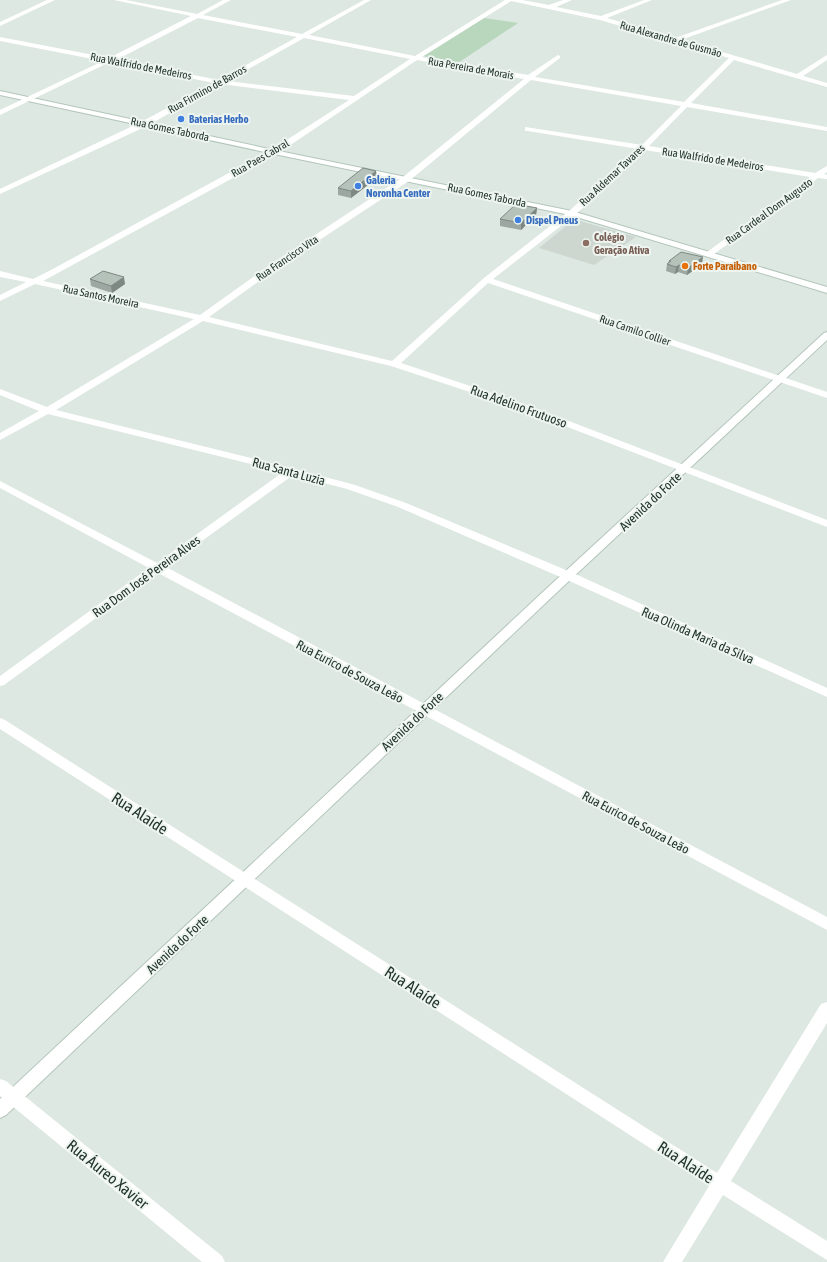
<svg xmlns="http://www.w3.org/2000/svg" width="827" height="1262" viewBox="0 0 827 1262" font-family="'Asap Condensed',sans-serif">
	<rect width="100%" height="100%" fill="#dee8e2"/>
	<path fill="#cdd7d0" d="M576,221H580L636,237L594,265L539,248L571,222Z"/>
	<path fill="#b9d7bc" d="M484,18L518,23L458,63L423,56Z"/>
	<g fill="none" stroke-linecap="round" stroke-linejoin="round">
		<defs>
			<path id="secondary" d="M0,91L274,150L572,211L827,287V293L570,215L274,154L0,95Z
				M827,332V340L553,596L6,1115L0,1118V1099L545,590L824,333Z"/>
		</defs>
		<use href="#secondary" stroke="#b3c6bb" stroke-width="2"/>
		<path fill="#fff" fill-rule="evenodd" d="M47,0H55L0,26V22Z
			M114,0H126L197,14L223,0H231L203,15L302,34L364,0H371L309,35L415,56L505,0H522L549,5L563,0H572L556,7L601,16L644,0H652L607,18L675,38L782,0H791L681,40L797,74L827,55V60L803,76L827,83V87L734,60L691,103L827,127V131L687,107L649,146L815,173L827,166V172L824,174L827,175V179L818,178L710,257L706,254L707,252L810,177L645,150L575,215L493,279L827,392V398L488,283L401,363L527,405L827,520V527L521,409L391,366L203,321L56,410L295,469L355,485L406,503L573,573L827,688V697L565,579L398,507L347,489L293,475L166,567L827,917V930L158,573L4,685L0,686V676L149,568L0,488V481L157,563L283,472L48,414L0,440V433L39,411L0,395V389L47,407L194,319L35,284L0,301V295L26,282L0,277V271L33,279L51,270L271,150L349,100L221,84L147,126L0,194V189L141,122L214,83L110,62L0,115V110L103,61L0,41V37L109,58L191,16ZM511,1L600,20L729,58L684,102L535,77L560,58V56L558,55L528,75L422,57ZM198,18L297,37L219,80L116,60ZM304,38L410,59L354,96L227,81ZM417,60L524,79L403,177L274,262L200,315L43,281L277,154ZM531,80L681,106L642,145L525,127V131H528L638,149L569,211L484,278L392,361L209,317L280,266L409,181Z
			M0,718L5,720L717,1173L821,1004L827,1002V1023L731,1181L827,1241V1260L723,1195L682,1262H663L709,1186L0,729Z
			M0,1079L6,1081L222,1256L225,1262H202L0,1096Z"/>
		<use href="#secondary" fill="#fff" fill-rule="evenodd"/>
	</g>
	<path fill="#9ba7a0" d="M376,171L377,178L351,198L338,195V188Z
		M537,208L536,215L521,230L500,226V219Z
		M669,261L702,264L687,275L678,272L675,274L666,271L667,264L668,263Z
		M90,279L125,284L112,293L91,286Z"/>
	<path fill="#7e8882" d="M376,171L377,178L351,198V191Z
		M537,208L536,215L521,230V223Z
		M703,257L702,264L687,275L688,268Z
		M679,265L678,272L675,274L676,267Z
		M124,277L125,284L112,293L111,286Z"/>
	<path fill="#b4c2ba" stroke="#7e8882" d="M363,168L376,171L351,191L338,188Z
		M516,204L537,208L521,223L500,219Z
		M681,252L703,257L688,268L679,265L676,267L667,264L671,261H669Z
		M103,271L124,277L111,286L90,279Z"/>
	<g fill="#3f7fe0" stroke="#eef5f0" stroke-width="1.5">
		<circle cx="181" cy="119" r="4"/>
		<circle cx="358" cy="186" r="4"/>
		<circle cx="518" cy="220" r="4"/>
	</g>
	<circle fill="#8d6e63" stroke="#eef5f0" stroke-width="1.5" cx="586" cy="243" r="4"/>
	<circle fill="#e8710a" stroke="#eef5f0" stroke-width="1.5" cx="685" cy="266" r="4"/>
	<g text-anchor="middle" stroke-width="4" stroke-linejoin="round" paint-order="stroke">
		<g font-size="11" fill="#22352c" stroke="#eef5f0">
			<text transform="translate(671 39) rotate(16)" y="4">Rua Alexandre de Gusmão</text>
			<text transform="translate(141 66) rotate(11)" y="4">Rua Walfrido de Medeiros</text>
			<text transform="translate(471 68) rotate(10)" y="4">Rua Pereira de Morais</text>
			<text transform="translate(207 89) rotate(-29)" y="4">Rua Firmino de Barros</text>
			<text transform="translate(170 129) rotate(12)" y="4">Rua Gomes Taborda</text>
			<text transform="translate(260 158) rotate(-30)" y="4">Rua Paes Cabral</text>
			<text transform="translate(713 159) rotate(9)" y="4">Rua Walfrido de Medeiros</text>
			<text transform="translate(612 175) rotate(-43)" y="4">Rua Aldemar Tavares</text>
			<text transform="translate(487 195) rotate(12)" y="4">Rua Gomes Taborda</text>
			<text transform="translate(769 211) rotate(-36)" y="4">Rua Cardeal Dom Augusto</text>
			<text transform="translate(287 258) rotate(-34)" y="4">Rua Francisco Vita</text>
			<text transform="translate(101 296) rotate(12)" y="4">Rua Santos Moreira</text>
			<text transform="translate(635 330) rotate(19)" y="4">Rua Camilo Collier</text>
		</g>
		<g font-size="11" font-weight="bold" fill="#366cbe" stroke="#eef5f0" text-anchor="start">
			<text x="189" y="123">Baterias Herbo</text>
			<text x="366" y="184">Galeria<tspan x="366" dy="13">Noronha Center</tspan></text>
			<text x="526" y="224">Dispel Pneus</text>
		</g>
		<g font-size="11" font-weight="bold" fill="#785e54" stroke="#eef5f0" text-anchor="start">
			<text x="594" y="241">Colégio<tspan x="594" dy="13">Geração Ativa</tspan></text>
		</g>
		<g font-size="11" font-weight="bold" fill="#c56008" stroke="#eef5f0" text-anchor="start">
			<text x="693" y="270">Forte Paraibano</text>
		</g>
		<g font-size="13" fill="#22352c" stroke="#eef5f0">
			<text transform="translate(519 406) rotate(20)" y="5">Rua Adelino Frutuoso</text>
			<text transform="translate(289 471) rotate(15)" y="5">Rua Santa Luzia</text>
			<text transform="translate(650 501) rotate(-43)" y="5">Avenida do Forte</text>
			<text transform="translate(146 576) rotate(-36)" y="5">Rua Dom José Pereira Alves</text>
			<text transform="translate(698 635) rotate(24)" y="5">Rua Olinda Maria da Silva</text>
			<text transform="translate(350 671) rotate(28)" y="5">Rua Eurico de Souza Leão</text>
			<text transform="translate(412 721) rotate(-43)" y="5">Avenida do Forte</text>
			<text transform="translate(636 822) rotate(28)" y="5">Rua Eurico de Souza Leão</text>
			<text transform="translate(177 944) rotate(-43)" y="5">Avenida do Forte</text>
		</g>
		<g font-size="16" fill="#22352c" stroke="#eef5f0">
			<text transform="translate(140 813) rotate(33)" y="6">Rua Alaíde</text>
			<text transform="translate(413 987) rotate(33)" y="6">Rua Alaíde</text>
			<text transform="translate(686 1162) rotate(33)" y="6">Rua Alaíde</text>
			<text transform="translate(108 1174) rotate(39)" y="6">Rua Áureo Xavier</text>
		</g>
	</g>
</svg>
